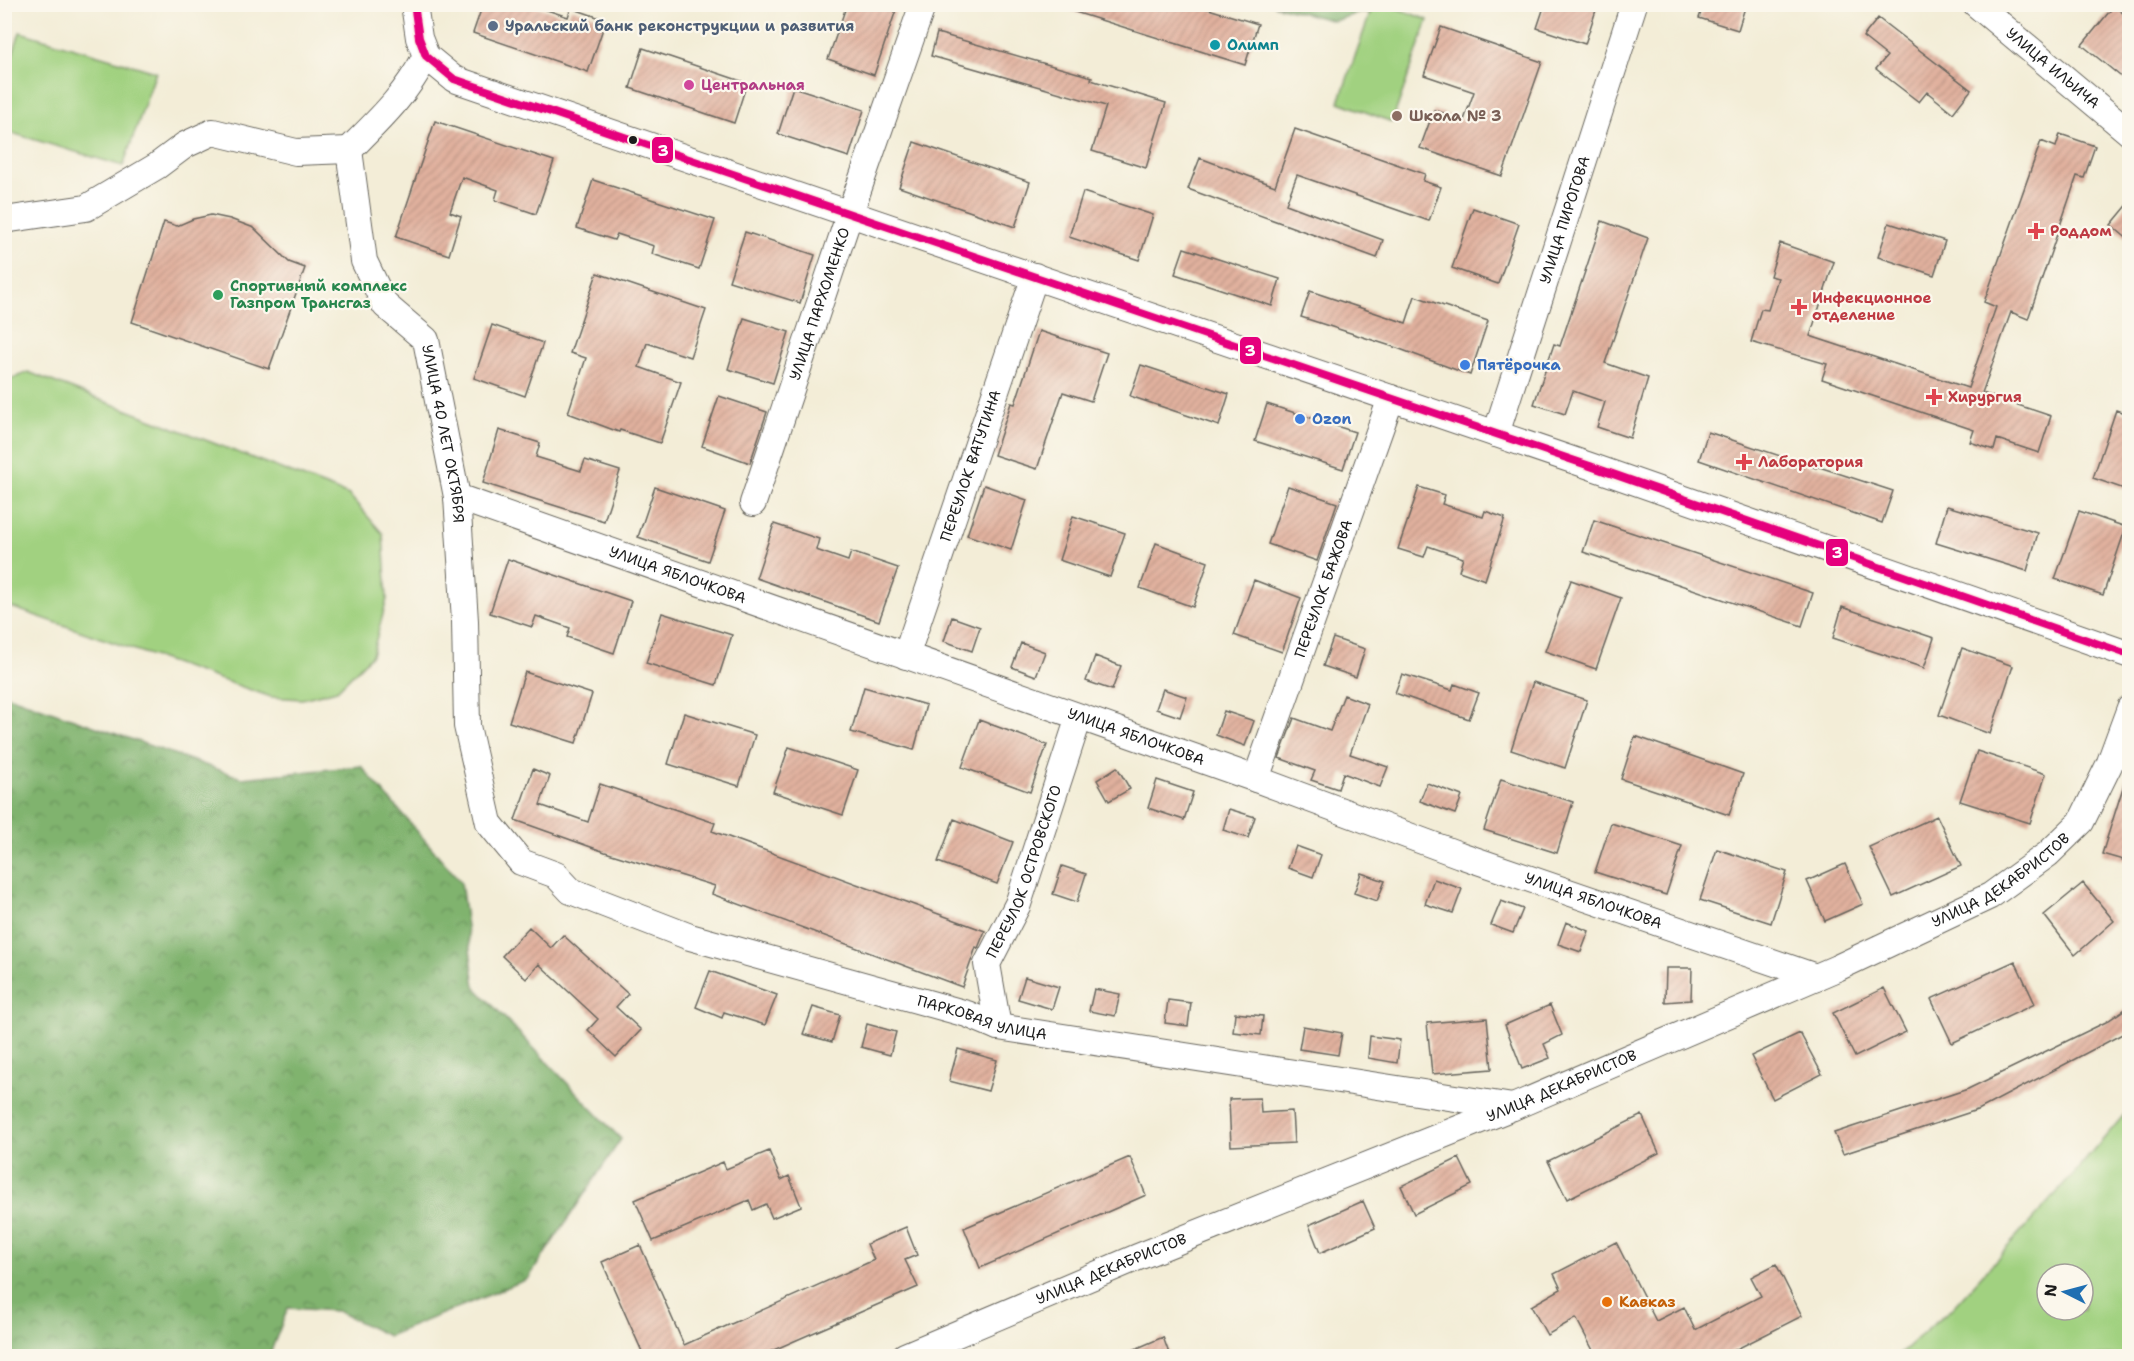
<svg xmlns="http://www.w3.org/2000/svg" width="2134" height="1361" viewBox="0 0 2134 1361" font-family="'Shantell Sans',sans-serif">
	<defs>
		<pattern id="forest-crowns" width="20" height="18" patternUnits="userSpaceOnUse" patternTransform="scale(1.5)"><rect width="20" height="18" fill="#80b36e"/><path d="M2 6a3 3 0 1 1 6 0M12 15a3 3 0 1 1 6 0" fill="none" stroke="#68915a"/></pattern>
		<pattern id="building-hatch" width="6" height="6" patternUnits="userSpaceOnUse" patternTransform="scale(1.5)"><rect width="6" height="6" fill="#e1b19e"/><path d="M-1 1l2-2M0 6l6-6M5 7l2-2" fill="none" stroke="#c09888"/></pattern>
	</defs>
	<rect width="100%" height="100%" fill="#fbf7ec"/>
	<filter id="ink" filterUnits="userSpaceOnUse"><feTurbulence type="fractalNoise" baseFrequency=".0167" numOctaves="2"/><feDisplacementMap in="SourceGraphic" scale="12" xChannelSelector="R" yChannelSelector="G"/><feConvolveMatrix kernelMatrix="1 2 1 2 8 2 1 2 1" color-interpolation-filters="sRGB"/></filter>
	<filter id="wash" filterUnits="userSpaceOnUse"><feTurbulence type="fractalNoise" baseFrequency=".008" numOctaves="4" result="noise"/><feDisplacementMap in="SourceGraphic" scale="24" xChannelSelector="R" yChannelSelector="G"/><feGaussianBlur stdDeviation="1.35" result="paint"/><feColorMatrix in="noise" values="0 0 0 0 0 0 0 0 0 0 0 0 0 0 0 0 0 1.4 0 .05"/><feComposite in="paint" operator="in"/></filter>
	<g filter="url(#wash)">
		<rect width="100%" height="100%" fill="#f3edd7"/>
		<path fill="url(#forest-crowns)" stroke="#4e6845" stroke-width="1.5" d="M1273,5H1396L1406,18L1361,12L1334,21Z
			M5,695L242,778L361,766L461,882L475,987L621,1139L528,1279L388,1336L337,1311L288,1308L269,1356H5Z"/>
		<path fill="#a1d180" stroke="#5e764e" stroke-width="1.5" fill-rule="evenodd" d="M1373,5H1388L1428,20L1392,122L1339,102Z
			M20,32L156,72L123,166L5,131V78Z
			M28,372L349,495L383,534L387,599L372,655L337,690L302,699L271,697L5,605V382Z
			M2129,1109V1356H1898L1954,1306L2071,1177ZM2047,1274H2083V1310H2047Z"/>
		<g id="blocks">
			<path fill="url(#building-hatch)" d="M483,4H529L568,17L571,8L606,20L588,72L473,33Z
				M847,4H898L874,75L828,59Z
				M1062,4H1192L1258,24L1245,65L1062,8Z
				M1545,4H1598L1585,44L1537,28Z
				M1704,4H1746L1738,30L1699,18Z
				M2114,6L2130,19V84L2082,45Z
				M1878,18L1971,90L1953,113L1927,92L1919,102L1876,69L1887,56L1863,37Z
				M1441,27L1542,62L1502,176L1420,148L1434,110L1464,120L1474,92L1424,75Z
				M937,33L1092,77L1091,80L1166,103L1146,168L1092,151L1106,106L931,56Z
				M643,48L747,83L734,123L630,88Z
				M793,87L864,110L849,157L778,134Z
				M435,121L554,161L536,214L495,200L498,190L462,177L450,212L461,216L449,255L396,237Z
				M1295,129L1425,174L1423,181L1441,187L1429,221L1297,175L1286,204L1383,240L1377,258L1188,189L1200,158L1275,186Z
				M2060,134L2095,146L2084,178L2077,176L2028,319L2011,312L1982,393L2051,416L2039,453L1997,439L1994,450L1970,442L1974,430L1822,379L1827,364L1751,342L1761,309L1768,310L1778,278L1770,276L1780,243L1834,262L1810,336L1968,388L1996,307L1984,302L2041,141L2056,147Z
				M914,142L1030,182L1015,227L899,187Z
				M593,180L715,220L699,269L652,254L654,246L617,234L614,240L577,228Z
				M1083,192L1153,215L1139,260L1069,237Z
				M2130,202V241L2111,225Z
				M1473,208L1519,224L1498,284L1452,268Z
				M211,215L230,219L254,228L289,262L305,268L269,369L132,322L164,222L177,226L193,219Z
				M1602,221L1648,238L1605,363L1648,378L1630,438L1597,427L1605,402L1573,391L1565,414L1534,404L1554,344L1560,346Z
				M1889,223L1945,241L1934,275L1878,257Z
				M745,232L815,255L800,303L729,281Z
				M1184,248L1280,279L1272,306L1175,274Z
				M597,273L706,310L690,357L647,343L639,367L681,382L660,443L620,430L619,432L568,413L586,358L570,353Z
				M1310,291L1406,323L1415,296L1488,321L1470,375L1397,348L1301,317Z
				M744,318L789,332L773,383L728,369Z
				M492,325L543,343L525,396L474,378Z
				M1039,331L1107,353L1091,401L1063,392L1037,469L994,455L1011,403L1015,404Z
				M1141,365L1229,394L1219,426L1130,396Z
				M719,396L767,412L750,463L702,446Z
				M1267,404L1355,432L1343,469L1255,441Z
				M2116,410L2130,415V491L2093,478Z
				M499,430L540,443L536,457L581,471L585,460L620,471L604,521L483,483Z
				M1708,432L1816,468V466L1893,491L1882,523L1699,460Z
				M984,485L1027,500L1011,550L967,535Z
				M1288,486L1337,503L1317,561L1268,544Z
				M655,487L725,511L708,561L638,537Z
				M1419,487L1445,495L1442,504L1483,517L1485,511L1505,518L1485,580L1459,571L1463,558L1428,546L1424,557L1398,549Z
				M1947,506L2038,533L2027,571L1936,543Z
				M2079,511L2126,527L2103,595L2055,579Z
				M1073,516L1125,533L1110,577L1059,560Z
				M1594,520L1813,593L1802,626L1583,552Z
				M774,524L819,539L816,550L848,561L851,552L898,568L879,621L756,578Z
				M1156,543L1208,562L1193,607L1140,588Z
				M508,559L631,601L614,653L567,637L570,628L536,616L532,627L490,613Z
				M1254,580L1301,598L1282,652L1234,635Z
				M1571,580L1621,598L1596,669L1545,651Z
				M1842,607L1934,638L1924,668L1833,638Z
				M662,613L732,635L716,685L646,663Z
				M952,617L980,627L972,651L944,641Z
				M1333,638L1365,649L1356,677L1323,666Z
				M1021,643L1045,652L1036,676L1012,667Z
				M1962,648L2013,666L1990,734L1939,715Z
				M1095,656L1121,666L1112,690L1086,681Z
				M525,672L592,694L576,743L509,722Z
				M1402,674L1452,690L1454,684L1479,693L1469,719L1395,693Z
				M1533,682L1587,700L1565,768L1511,750Z
				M864,687L926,705L914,750L851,732Z
				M1163,689L1187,697L1180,717L1156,709Z
				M1344,695L1368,704L1350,754L1388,767L1380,787L1343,773L1338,789L1311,780L1315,771L1279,758L1294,718L1330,731Z
				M1224,711L1254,721L1245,746L1216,735Z
				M684,713L755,735L739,786L668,764Z
				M979,720L1047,745L1030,792L962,767Z
				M1635,736L1743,774L1729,815L1621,779Z
				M789,747L858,770L843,815L773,792Z
				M1977,751L2046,774L2030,823L1960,801Z
				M1117,767L1130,789L1109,801L1097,780Z
				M533,769L550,776L540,805L588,822L600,784L715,823L712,831L985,931L978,948L976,947L962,987L712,894L715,886L605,852L515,820Z
				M2126,778L2130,779V862L2102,854Z
				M1501,779L1573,802L1557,853L1484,830Z
				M1157,780L1193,792L1184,820L1148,808Z
				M1427,783L1462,796L1455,814L1420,801Z
				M1229,809L1255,817L1248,838L1223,830Z
				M1937,816L1961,866L1893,897L1869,847Z
				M954,819L1013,842L997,884L938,862Z
				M1611,823L1682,846L1666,895L1595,872Z
				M1296,846L1321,855L1313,877L1288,868Z
				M1717,849L1787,872L1771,923L1700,900Z
				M1845,864L1863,904L1825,921L1807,881Z
				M1062,866L1086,874L1077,902L1053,894Z
				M1361,873L1385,881L1377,901L1354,893Z
				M1434,879L1462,889L1453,913L1425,904Z
				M2083,883L2114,921L2075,955L2044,915Z
				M1501,901L1523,909L1513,933L1491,925Z
				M1566,922L1589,931L1581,952L1558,944Z
				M529,927L551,948L563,935L628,994L616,1007L641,1030L616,1057L588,1030L598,1019L539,964L526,979L502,956Z
				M2015,961L2035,1004L1952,1043L1931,999Z
				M1666,968H1692L1691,1000L1665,1002Z
				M710,971L777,995L765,1025L724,1012L722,1018L696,1007Z
				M1025,977L1059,987L1052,1009L1018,999Z
				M1884,988L1906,1032L1855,1057L1833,1013Z
				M1094,989L1120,994L1115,1016L1089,1011Z
				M1168,1000L1191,1003L1188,1026L1165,1023Z
				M1550,1005L1562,1035L1544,1044L1550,1058L1522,1069L1505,1025Z
				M2130,1006V1030L1980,1109L1843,1154L1834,1133L1968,1089L2106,1022Z
				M813,1007L840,1015L832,1042L803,1034Z
				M1235,1013L1263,1016L1261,1035L1233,1032Z
				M1487,1018L1492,1069L1432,1074L1427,1023Z
				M867,1024L896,1032L890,1055L861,1047Z
				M1303,1026L1342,1033L1338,1055L1299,1049Z
				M1800,1033L1822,1074L1773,1099L1751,1056Z
				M1370,1036L1400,1040L1397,1063L1368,1058Z
				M958,1049L997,1060L988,1091L949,1081Z
				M1260,1098L1261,1113L1292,1111L1294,1143L1231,1146L1229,1099Z
				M1642,1115L1659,1153L1567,1199L1548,1161Z
				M769,1151L781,1180L789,1176L801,1206L772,1218L766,1204L753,1210L749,1200L653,1241L635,1200L723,1162L726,1169Z
				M1130,1157L1146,1195L980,1268L964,1228Z
				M1459,1158L1472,1185L1414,1214L1401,1186Z
				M1363,1201L1375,1228L1320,1253L1309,1225Z
				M906,1227L917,1255L905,1260L918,1287L760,1356H644L602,1262L640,1245L684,1345L874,1260L867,1244Z
				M1616,1242L1656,1321L1684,1307L1695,1330L1761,1296L1751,1277L1776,1264L1802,1316L1723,1356H1596L1576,1318L1547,1335L1531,1306L1561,1289L1554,1274Z
				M1163,1337L1170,1356H1119Z"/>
		</g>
	</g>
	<g filter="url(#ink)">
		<use href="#blocks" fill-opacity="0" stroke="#67655d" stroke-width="1.5"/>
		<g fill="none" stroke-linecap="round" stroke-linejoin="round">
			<defs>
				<g id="minor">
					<path d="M414,4L419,38L426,56L454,79L1590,466L2130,655"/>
					<path id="s1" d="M1976,4L2130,133"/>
					<path id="s2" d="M349,150L364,261L385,305L426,340L457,497L465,621L467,726L489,823L521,862L556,875L571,891L690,937L967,1014L998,1027L1513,1107"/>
					<path d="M349,150C380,119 405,96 426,56"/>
					<path d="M4,220L86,208L157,166L185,145L213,132L296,152L349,150"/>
					<path id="s3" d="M1496,434L1634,4"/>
					<path id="s4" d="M457,497L1256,779L1460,855L1816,977"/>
					<path id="s5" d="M753,503L850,213L923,4"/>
					<path id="s6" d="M906,656L1035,276"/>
					<path id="s7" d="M1256,779L1391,398"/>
					<path id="s8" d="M998,1027L987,964L1018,904L1079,717"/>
					<path id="s9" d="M905,1356L1138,1257L1513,1107L1837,968L1990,896L2048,854L2081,822L2109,765L2130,708"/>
				</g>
			</defs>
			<use href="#minor" stroke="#67655d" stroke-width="28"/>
			<use href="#minor" stroke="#fff" stroke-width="26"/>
			<defs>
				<path id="bus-1" d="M414,4L419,38L426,56L454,79L1590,466L2130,655"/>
			</defs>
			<use href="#bus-1" stroke="#fbf7ec" stroke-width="12"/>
			<use href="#bus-1" stroke="#e5007d" stroke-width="8"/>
		</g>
	</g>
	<circle fill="#5c6f8a" stroke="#fbf7ec" stroke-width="2" cx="493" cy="26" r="6"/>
	<circle fill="#0f9aa8" stroke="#fbf7ec" stroke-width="2" cx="1215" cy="45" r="6"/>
	<circle fill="#d1479c" stroke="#fbf7ec" stroke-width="2" cx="689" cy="85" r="6"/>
	<circle fill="#8d6e63" stroke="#fbf7ec" stroke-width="2" cx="1397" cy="116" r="6"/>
	<circle fill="#1c1c1c" stroke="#fbf7ec" stroke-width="2" cx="633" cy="140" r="5"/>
	<g fill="#e0444e" stroke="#fbf7ec" stroke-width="2">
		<path d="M2033 222h6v6h6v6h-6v6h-6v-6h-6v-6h6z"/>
		<path d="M1796 298h6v6h6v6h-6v6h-6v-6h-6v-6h6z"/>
		<path d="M1931 388h6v6h6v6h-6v6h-6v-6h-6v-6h6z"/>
		<path d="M1741 453h6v6h6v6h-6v6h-6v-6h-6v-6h6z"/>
	</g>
	<circle fill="#2e9e5b" stroke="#fbf7ec" stroke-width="2" cx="218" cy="295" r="6"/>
	<g fill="#3f7fe0" stroke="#fbf7ec" stroke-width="2">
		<circle cx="1465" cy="365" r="6"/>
		<circle cx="1300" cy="419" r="6"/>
	</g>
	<circle fill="#e8710a" stroke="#fbf7ec" stroke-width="2" cx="1607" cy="1302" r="6"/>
	<g text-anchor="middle" stroke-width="4.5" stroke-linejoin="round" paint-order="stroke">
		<g font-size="15" font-weight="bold" fill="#4e5e75" stroke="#fbf7ec" text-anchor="start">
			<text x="505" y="31">Уральский банк реконструкции и развития</text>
		</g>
		<g font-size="15" font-weight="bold" fill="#0d838f" stroke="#fbf7ec" text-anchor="start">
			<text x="1227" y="50">Олимп</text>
		</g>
		<g font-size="15" fill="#1c1c1c" stroke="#fbf7ec">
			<text dy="5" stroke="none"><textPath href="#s1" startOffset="100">УЛИЦА ИЛЬИЧА</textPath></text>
			<text dy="5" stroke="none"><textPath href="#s3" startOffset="225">УЛИЦА ПИРОГОВА</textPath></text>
			<text dy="5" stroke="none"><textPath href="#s5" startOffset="210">УЛИЦА ПАРХОМЕНКО</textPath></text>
			<text dy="5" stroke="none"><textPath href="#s2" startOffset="310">УЛИЦА 40 ЛЕТ ОКТЯБРЯ</textPath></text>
			<text dy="5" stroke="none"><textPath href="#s6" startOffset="201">ПЕРЕУЛОК ВАТУТИНА</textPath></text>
			<text dy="5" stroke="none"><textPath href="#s4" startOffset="234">УЛИЦА ЯБЛОЧКОВА</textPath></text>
			<text dy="5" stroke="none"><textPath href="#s7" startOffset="202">ПЕРЕУЛОК БАЖОВА</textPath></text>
			<text dy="5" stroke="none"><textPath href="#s4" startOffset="720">УЛИЦА ЯБЛОЧКОВА</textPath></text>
			<text dy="5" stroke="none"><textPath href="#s8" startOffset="164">ПЕРЕУЛОК ОСТРОВСКОГО</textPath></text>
			<text dy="5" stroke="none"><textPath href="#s9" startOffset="1196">УЛИЦА ДЕКАБРИСТОВ</textPath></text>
			<text dy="5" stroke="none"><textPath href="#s4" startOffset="1206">УЛИЦА ЯБЛОЧКОВА</textPath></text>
			<text dy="5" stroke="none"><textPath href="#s2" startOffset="1244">ПАРКОВАЯ УЛИЦА</textPath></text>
			<text dy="5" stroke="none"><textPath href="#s9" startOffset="710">УЛИЦА ДЕКАБРИСТОВ</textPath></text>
			<text dy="5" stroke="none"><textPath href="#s9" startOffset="224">УЛИЦА ДЕКАБРИСТОВ</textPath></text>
		</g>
		<g font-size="15" font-weight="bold" fill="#b23c85" stroke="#fbf7ec" text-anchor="start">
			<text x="701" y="90">Центральная</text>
		</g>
		<g font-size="15" font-weight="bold" fill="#785e54" stroke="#fbf7ec" text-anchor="start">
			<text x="1409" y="121">Школа № 3</text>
		</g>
		<g font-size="15" font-weight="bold" fill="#be3a42" stroke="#fbf7ec" text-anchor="start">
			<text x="2050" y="236">Роддом</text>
			<text x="1812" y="303">Инфекционное<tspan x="1812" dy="17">отделение</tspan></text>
			<text x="1948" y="402">Хирургия</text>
			<text x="1758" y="467">Лаборатория</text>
		</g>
		<g font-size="15" font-weight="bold" fill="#27864d" stroke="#fbf7ec" text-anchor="start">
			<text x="230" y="291">Спортивный комплекс<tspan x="230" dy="17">Газпром Трансгаз</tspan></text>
		</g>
		<g font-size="15" font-weight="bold" fill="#366cbe" stroke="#fbf7ec" text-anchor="start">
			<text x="1477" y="370">Пятёрочка</text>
			<text x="1312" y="424">Ozon</text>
		</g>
		<g font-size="15" font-weight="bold" fill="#c56008" stroke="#fbf7ec" text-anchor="start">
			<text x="1619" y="1307">Кавказ</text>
		</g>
	</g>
	<g stroke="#fbf7ec" stroke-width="2">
		<rect x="651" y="136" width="23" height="28" rx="6" fill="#e5007d"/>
		<rect x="1239" y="336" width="23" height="29" rx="6" fill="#e5007d"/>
		<rect x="1825" y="538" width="24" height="29" rx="6" fill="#e5007d"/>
	</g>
	<g font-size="16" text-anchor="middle" font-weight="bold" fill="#fff">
		<text x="663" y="156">3</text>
		<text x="1250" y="356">3</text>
		<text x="1837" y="558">3</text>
	</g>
	<rect width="2134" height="1361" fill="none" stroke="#fbf7ec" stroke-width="24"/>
	<g transform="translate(2065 1292) rotate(276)"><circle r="28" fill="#fbf7ec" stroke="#a29f99" stroke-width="1.5"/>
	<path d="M0-4.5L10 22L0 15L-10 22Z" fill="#1f6fb2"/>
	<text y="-9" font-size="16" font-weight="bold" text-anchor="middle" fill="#1c1c1c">N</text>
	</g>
</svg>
